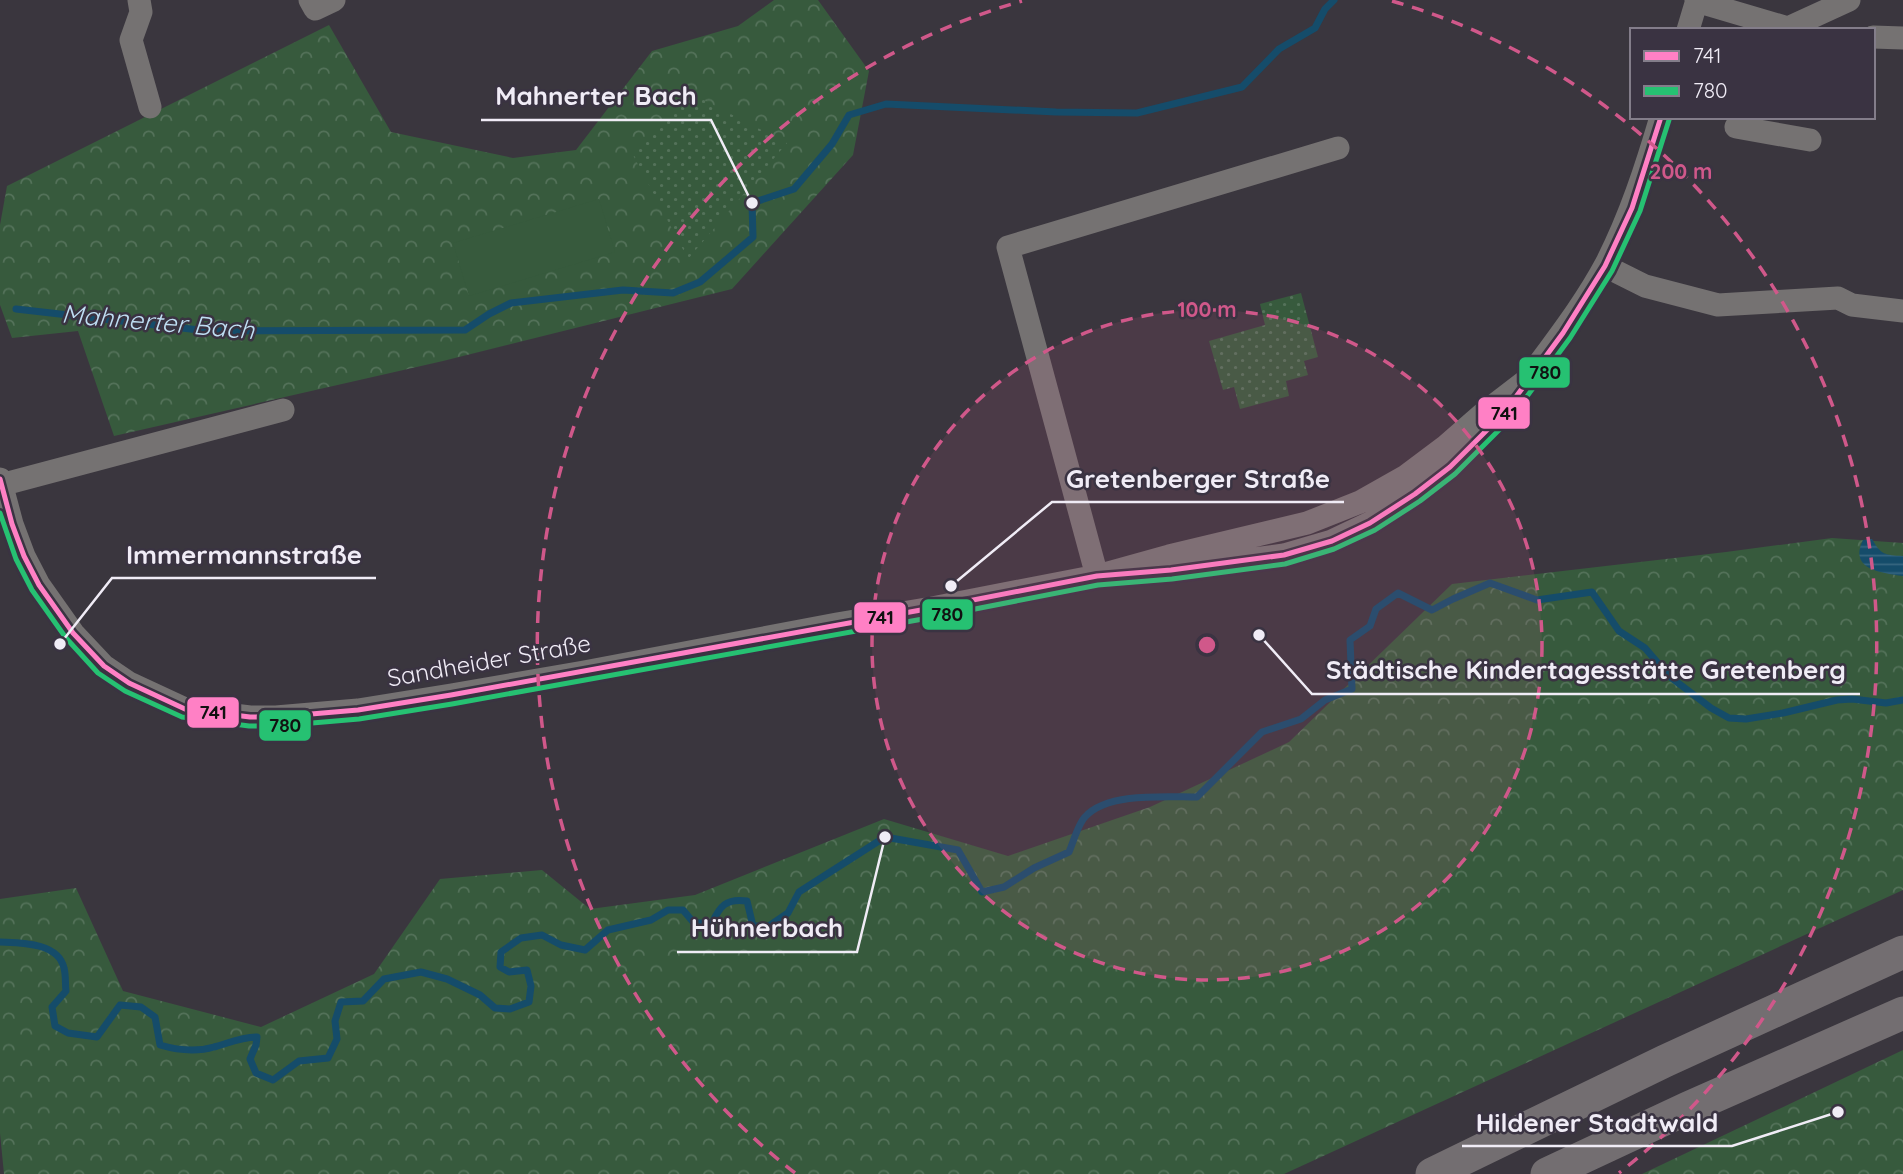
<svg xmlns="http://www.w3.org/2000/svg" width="1903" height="1174" viewBox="0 0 1903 1174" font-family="Quicksand,sans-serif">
	<defs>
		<pattern id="forest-crowns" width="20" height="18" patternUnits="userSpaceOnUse" patternTransform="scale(1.75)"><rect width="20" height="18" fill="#375a3d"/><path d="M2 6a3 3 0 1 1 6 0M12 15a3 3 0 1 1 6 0" fill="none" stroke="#54725a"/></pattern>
		<pattern id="park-dots" width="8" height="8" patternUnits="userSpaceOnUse" patternTransform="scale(1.75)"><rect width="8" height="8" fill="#375a3d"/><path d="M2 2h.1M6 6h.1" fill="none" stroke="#54725a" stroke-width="1.8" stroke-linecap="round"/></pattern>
		<pattern id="water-rules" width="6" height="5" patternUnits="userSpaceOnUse" patternTransform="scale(1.75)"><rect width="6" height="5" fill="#154c6a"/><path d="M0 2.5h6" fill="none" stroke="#376680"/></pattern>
	</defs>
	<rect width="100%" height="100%" fill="#3a363e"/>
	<path fill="url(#forest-crowns)" d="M774,0H818L869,71L853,155L732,289L443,361L114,436L78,331L12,338L0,305V225L7,186L329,25L391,132L513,158L576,150L652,51L738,26Z
		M1832,538L1903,543V890L1284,1174H4L0,1133V899L76,888L123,991L261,1027L374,974L440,879L542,870L590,909L695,895L884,819L1008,856L1150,807L1289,742L1452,584L1726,552Z
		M1903,1050V1174H1642Z"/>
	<path fill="url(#park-dots)" d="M692,94L787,143L688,259L632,153Z
		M1301,293L1318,357L1304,361L1308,375L1286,381L1289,396L1240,409L1234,387L1223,390L1209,341L1265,325L1260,304Z"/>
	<path fill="#375a3d" d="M599,199L615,252L469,296L453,243Z"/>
	<path fill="url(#water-rules)" d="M1872,539C1881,555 1885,555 1903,556V576C1883,573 1848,570 1863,540Z"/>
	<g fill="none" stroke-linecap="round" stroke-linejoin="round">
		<path stroke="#154c6a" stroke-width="7" d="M16,309L208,331L465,330L489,314L511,303L623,290L673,293L700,282L753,237L752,203L794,189L832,144L849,115L886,104L1056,112L1137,113L1242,87L1279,49L1315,28L1325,9L1334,0
			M0,942C20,943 58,942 64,968C66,975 65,984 66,991L52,1007L55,1026L68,1033L97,1037L120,1005L141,1007L155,1017L160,1045C177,1050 197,1052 214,1047C229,1043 241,1037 257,1037L256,1045L250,1059L256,1073L273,1080L299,1061L328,1058L337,1039L335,1021L341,1002L363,1001L384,979L421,972L447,979L480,995L495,1008L510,1009L529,1002L531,986L527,970L509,972L500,967L501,952L521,938L542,935L561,945L585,950L608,930L651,920L668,910H683L694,923H712C720,906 726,898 747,901L753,926H769L788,913L799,892L885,837L958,850L982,892L1004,887L1034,868L1069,852C1073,843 1078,824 1085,817C1107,792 1166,797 1197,797L1262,732L1301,719L1325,700L1352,689L1350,640L1370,626L1376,609L1398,593L1432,610L1453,599L1490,583L1537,600L1592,592L1619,631L1645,648L1669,676L1711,708L1729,718L1746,719L1783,713L1837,700L1852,699L1886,703L1903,700"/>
		<path stroke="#757272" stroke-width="23" d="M139,0L141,12L131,40L150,107
			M310,0L315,9L334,0
			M1696,1L1788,28L1801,30
			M1688,30L1697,0
			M1788,30V28L1849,0
			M1873,37L1903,38
			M1736,127L1810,140
			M1605,266L1645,286L1718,305L1838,298L1852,305L1903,311
			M1520,390C1549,349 1582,309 1606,264C1630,217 1646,168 1661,117
			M0,479L12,524L24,556L39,585L73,633L104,666L129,683L185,709L250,717H276L358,710L451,695L584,672L837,624L932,608L1097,576L1169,556L1307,523L1360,502L1406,476L1446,446L1485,412L1528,379
			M1,485L283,410
			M1156,572L1284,555L1332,541L1370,523L1415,494L1450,467L1500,417
			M1097,576L1008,247L1338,148"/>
		<path stroke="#736e71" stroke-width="33" d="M1432,1174L1665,1061L1903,952
			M1547,1174L1688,1108L1903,1013"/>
		<defs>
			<path id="bus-1" d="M0,479L12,524L24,556L39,585L73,633L104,666L129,683L185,709L250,717H276L358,710L451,695L932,608L1097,576L1171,570L1284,555L1332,541L1370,523L1415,494L1450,467L1504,413L1563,333L1605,266L1632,208L1661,117"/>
			<path id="bus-2" d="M0,513L16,559L32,590L66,638L98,673L125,691L182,717L249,726H277L359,719L452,704L934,617L1098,585L1172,579L1285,564L1334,549L1375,530L1420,501L1455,474L1511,418L1570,338L1612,271L1640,211L1669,120"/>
		</defs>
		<use href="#bus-1" stroke="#3a3342" stroke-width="10"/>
		<use href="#bus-2" stroke="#3a3342" stroke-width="10"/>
		<use href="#bus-1" stroke="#ff80c5" stroke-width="5"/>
		<use href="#bus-2" stroke="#26c172" stroke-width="5"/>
	</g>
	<circle cx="1207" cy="645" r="335" fill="#d0588a" fill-opacity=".12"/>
	<g fill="none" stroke="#d0588a" stroke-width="3.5" stroke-dasharray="12 9">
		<circle cx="1207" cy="645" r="335"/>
		<path d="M795 1173A670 670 0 0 1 1022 1M1392 1A670 670 0 0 1 1619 1173"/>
	</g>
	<g text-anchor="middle" stroke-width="5" stroke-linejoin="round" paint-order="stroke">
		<g font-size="24" fill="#f0ecf6" stroke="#3a3342">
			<text transform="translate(489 661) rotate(-10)" y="8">Sandheider Straße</text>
		</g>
		<g font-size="26" font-style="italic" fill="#bfdef3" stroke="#3a3342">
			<text transform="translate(158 322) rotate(5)" y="9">Mahnerter Bach</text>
		</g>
	</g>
	<circle cx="1207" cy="645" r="10" fill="#d0588a" stroke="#3a3342" stroke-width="3.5"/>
	<g font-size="21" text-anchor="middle" font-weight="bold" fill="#d0588a" stroke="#3a3342" stroke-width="5" stroke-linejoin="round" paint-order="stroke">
		<text x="1681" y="179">200 m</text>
		<text x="1207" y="317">100 m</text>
	</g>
	<path fill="none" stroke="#f0ecf6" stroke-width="2.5" d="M752 203L711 120H481M951 586L1052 502H1344M60 644L112 578H376M1259 635L1312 694H1860M885 837L857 952H677M1838 1112L1732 1146H1462"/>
	<g fill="#f0ecf6" stroke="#3a3342" stroke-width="2.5">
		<circle cx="752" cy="203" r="7"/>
		<circle cx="951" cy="586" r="7"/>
		<circle cx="60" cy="644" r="7"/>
		<circle cx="1259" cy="635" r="7"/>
		<circle cx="885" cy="837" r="7"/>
		<circle cx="1838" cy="1112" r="7"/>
	</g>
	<g font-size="26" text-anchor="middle" font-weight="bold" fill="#f0ecf6" stroke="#3a3342" stroke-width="5" stroke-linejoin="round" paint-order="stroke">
		<text x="596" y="105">Mahnerter Bach</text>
		<text x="1198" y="488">Gretenberger Straße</text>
		<text x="244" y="564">Immermannstraße</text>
		<text x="1586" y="679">Städtische Kindertagesstätte Gretenberg</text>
		<text x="767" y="937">Hühnerbach</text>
		<text x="1597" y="1132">Hildener Stadtwald</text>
	</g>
	<g stroke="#3a3342" stroke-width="2.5">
		<rect x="1518" y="356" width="53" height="33" rx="7" fill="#26c172"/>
		<rect x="1477" y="396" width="54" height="34" rx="7" fill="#ff80c5"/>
		<rect x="921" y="598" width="53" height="33" rx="7" fill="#26c172"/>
		<rect x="853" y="601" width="54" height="33" rx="7" fill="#ff80c5"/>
		<rect x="186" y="696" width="54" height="33" rx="7" fill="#ff80c5"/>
		<rect x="258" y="709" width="54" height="33" rx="7" fill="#26c172"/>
	</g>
	<g font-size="19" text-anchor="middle" font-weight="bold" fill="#111">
		<text x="1545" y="379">780</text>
		<text x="1504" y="420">741</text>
		<text x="947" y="621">780</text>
		<text x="880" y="624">741</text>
		<text x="213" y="719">741</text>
		<text x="285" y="732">780</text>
	</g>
	<rect x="1630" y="28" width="245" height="91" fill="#3a3342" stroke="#837d8a" stroke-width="2"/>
	<rect x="1644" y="51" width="35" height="10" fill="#ff80c5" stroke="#837d8a" stroke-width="2"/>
	<text x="1693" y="63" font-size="21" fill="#f0ecf6">741</text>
	<rect x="1644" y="86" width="35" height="10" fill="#26c172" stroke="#837d8a" stroke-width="2"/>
	<text x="1693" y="98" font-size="21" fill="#f0ecf6">780</text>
</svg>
